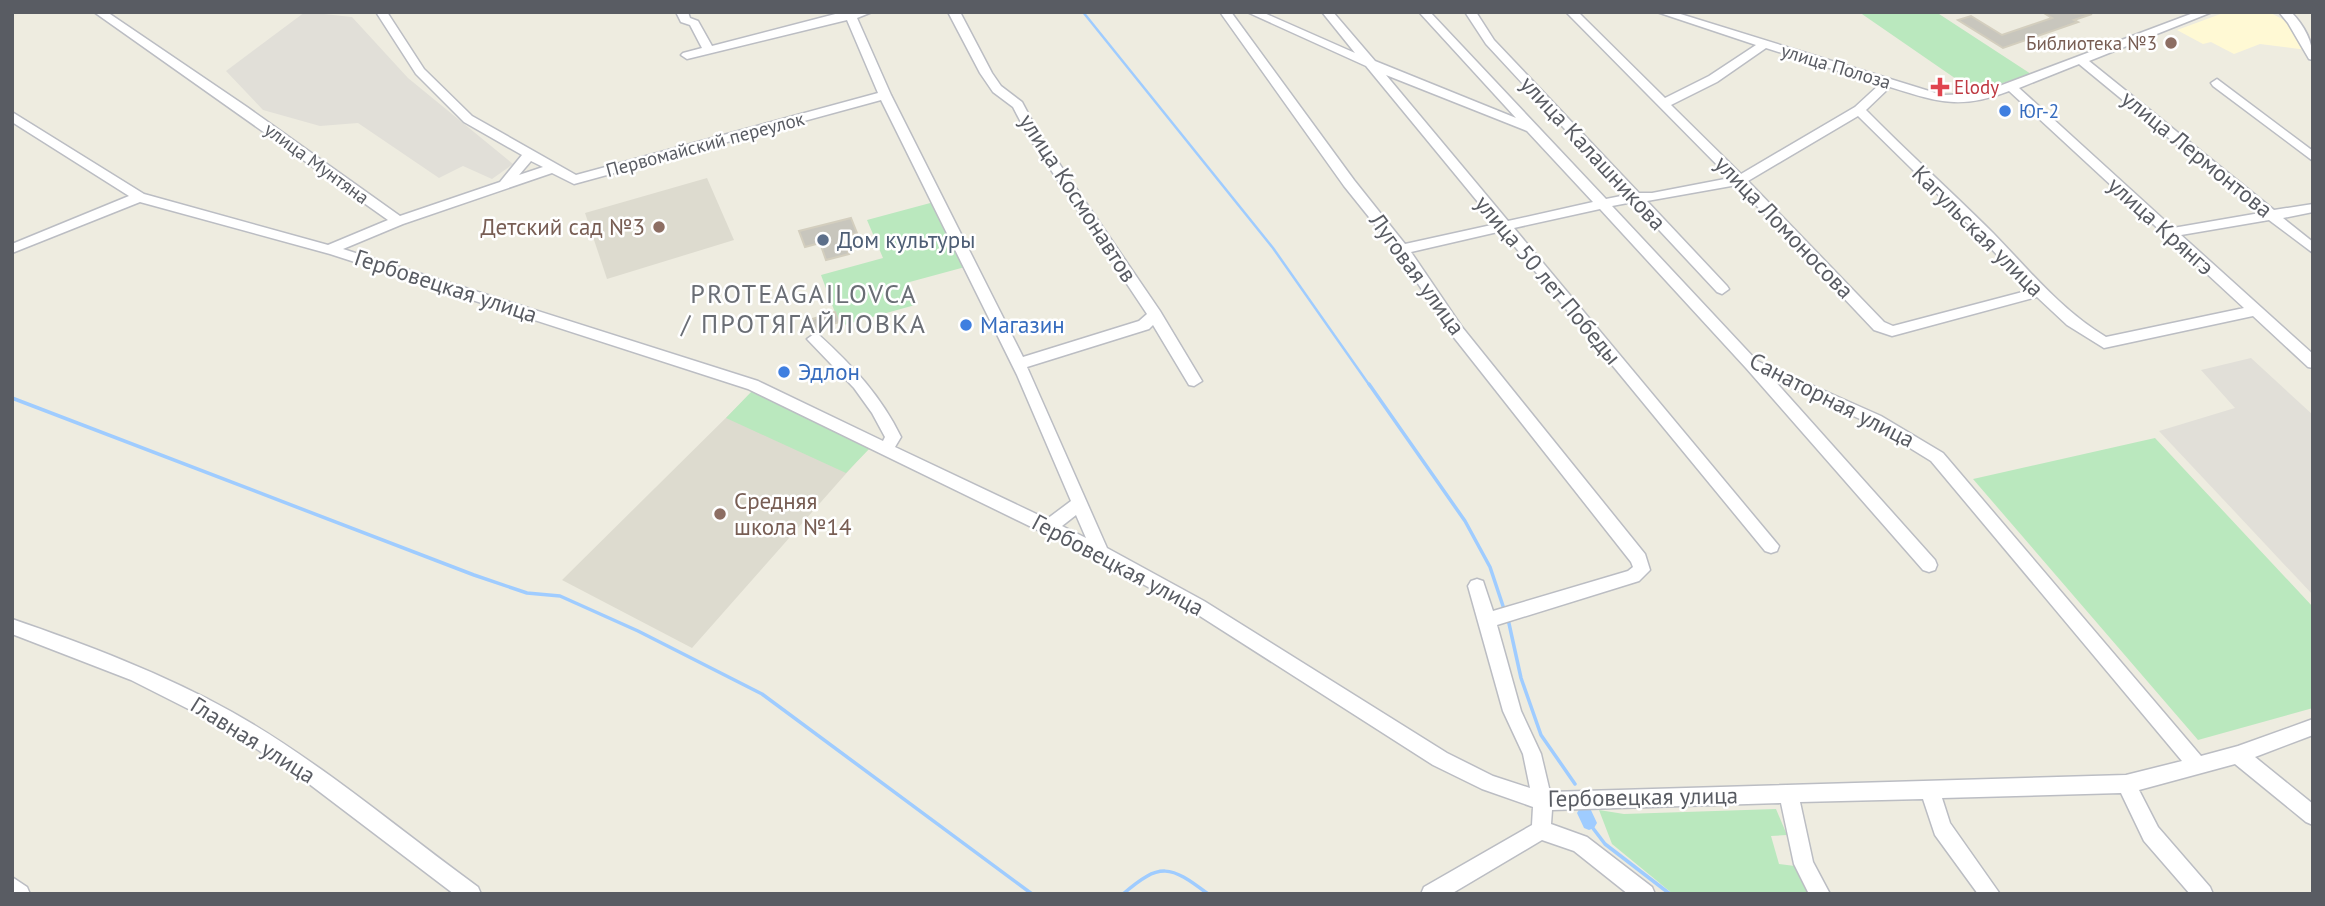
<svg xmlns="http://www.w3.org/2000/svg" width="2325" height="906" viewBox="0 0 2325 906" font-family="'PT Sans',sans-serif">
	<rect width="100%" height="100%" fill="#eeece0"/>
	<path fill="#fff9d4" d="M2226,12H2269L2293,25L2307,50L2260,44L2234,54L2211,42L2203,44L2177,30Z"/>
	<path fill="#e1dfd8" d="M305,12L352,17L408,78L513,164L492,179L463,166L439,178L358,123L320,126L263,110L226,71Z
		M2251,358L2313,415V595L2159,431L2235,408L2201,370Z"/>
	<path fill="#dddbcf" d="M707,178L734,240L607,279L585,213Z
		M748,396L866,451L692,648L562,580Z"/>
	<path fill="#bae8be" d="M1859,12H1936L2031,74L1975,92Z
		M934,202L965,267L906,283L915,305L840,326L821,275L883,258L867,220Z
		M752,391L872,446L846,473L726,418Z
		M2155,438L2313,607V708L2198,740L1973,479Z
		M1776,809L1787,835L1771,836L1779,864L1795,866L1811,894H1673L1612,844L1599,810L1624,814Z"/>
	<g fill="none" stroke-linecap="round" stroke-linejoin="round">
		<path stroke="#9fccff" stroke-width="2.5" d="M1083,12L1273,248L1370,386"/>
		<path stroke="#9fccff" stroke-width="3.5" d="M1369,384L1465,521L1490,567L1505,612
			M12,398L474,575L527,593L560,596L638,631L762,694L1032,894
			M1508,619L1521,678L1541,735L1575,784
			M1589,823L1605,844L1670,894
			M1123,894C1160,862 1170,865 1208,894"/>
		<path fill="#9fccff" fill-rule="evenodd" d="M1585,806L1590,808L1597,823L1594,828L1589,830L1584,828L1577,813L1580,808Z"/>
	</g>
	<path fill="#c8c6bd" stroke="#d3cebe" stroke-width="2" d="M2042,12L2092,14L2074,20L2078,22L2003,48L1958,20L1971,16L2002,35L2052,18Z
		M851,218L857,233L842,237L849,254L826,260L820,243L805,247L799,231Z
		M835,312L839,322L810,331L806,321Z"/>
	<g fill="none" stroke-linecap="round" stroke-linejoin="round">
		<defs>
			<path id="minor" d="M94,12H107L247,107L400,216L500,182L522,155L464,122L416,74L376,12H387L424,69L472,116L576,175L878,93L847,20L687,59L681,55L683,53L702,48L690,25L681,22L676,12H688L690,18L698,21L712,46L843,12H872L857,18L891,95L1023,357L1139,321L1147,314L1027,134L1013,107L993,92L980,73L948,12H960L992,73L1001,86L1022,102L1039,134L1160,311L1202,381L1194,386L1189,385L1153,325L1149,329L1027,367L1107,548L1204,601L1447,753L1493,776L1530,788L1523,754L1503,711L1468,586L1471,581L1477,579L1483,581L1493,611L1628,571L1633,567L1631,562L1452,335L1397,252L1344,186L1220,12H1231L1354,180L1405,244L1496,224L1366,66L1247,12H1262L1355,53L1322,12H1333L1375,61L1516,118L1419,12H1430L1606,199L1626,195L1486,44L1465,12H1476L1494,40L1639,193H1652L1730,178L1566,12H1578L1665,98L1709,76L1756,45L1657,12H1674L1942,95L1978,94L2196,12H2212L2089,61L2274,210L2313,204V212L2283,218L2313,242V253L2269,220L2181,235L2313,354V368L2308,367L2253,316L2104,348L2067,325L2037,297L1892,336L1874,330L1737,185L1647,201L1727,286L1729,289L1722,294L1717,292L1633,202L1612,206L1757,361L1881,416L1943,453L2201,756L2238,746L2313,719V735L2255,757L2313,804V825L2306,822L2235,764L2139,790L2158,827L2210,887L2213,894H2190L2144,841L2121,793L1942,798L1950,823L2000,894H1978L1935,835L1923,799L1800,802L1813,862L1830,894H1809L1794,864L1781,803L1552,810L1551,824L1587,837L1652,887L1655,894H1628L1574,851L1542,840L1451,894H1421L1424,887L1532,825L1533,807L1482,789L1433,765L1192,611L1095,558L748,389L330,254L140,202L12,253V244L129,196L12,122V112L144,194L328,245L388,220ZM1766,48L1880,84L1855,107L1741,174L1671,105L1717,82ZM2079,64L2260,213L2173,228L2019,88ZM1386,75L1527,131L1593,202L1508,221ZM1890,87C1938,102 1960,110 2009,91L2244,308L2106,337C2061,310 2029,270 1993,233C1951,191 1907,152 1866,110ZM881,100L1017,375L1071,501L1047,519L895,447L901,437C881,396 853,366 819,335L814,334L807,339L854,388L872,413L885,437L883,441L758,381L343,249L403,224L552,173L574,184ZM1858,116L1969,225L2030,290L1893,326L1884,322L1748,181ZM531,161L543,167L519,175ZM1600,209L1746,368L1923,570L1929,572L1935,570L1937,565L1935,560L1774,380L1871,424L1931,461L2182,761L2126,775L1550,792L1541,754L1521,711L1497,625L1639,581L1650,570L1645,554L1462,327L1411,252L1502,231L1765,551L1771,553L1777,551L1779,546L1514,228ZM1076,515L1086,538L1062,526Z
				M2279,12H2291C2304,25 2313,42 2313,60L2309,59L2288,23Z
				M2217,79L2313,151V161L2213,86L2211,83Z
				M12,619C87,645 162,673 232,712C319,761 397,828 478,887L481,894H454L304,780L220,725L131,680L12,634Z
				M12,877L27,887L30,894H12Z"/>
		</defs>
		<use href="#minor" stroke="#bbbdc3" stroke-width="3"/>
		<use href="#minor" fill="#fff" fill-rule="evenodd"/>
	</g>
	<g fill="#8d6e63" stroke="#fff" stroke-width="2.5">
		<circle cx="2171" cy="43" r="7"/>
		<circle cx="659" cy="227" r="7"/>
		<circle cx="720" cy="514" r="7"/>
	</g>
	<path fill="#e0444e" stroke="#fff" stroke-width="2.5" d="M1936.5 76.5h7v7h7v7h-7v7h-7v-7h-7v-7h7z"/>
	<g fill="#3f7fe0" stroke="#fff" stroke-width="2.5">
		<circle cx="2005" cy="111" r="7"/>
		<circle cx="966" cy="325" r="7"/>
		<circle cx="784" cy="372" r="7"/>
	</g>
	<circle fill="#5c6f8a" stroke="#fff" stroke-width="2.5" cx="823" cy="240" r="7"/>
	<g text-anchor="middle" stroke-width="5" stroke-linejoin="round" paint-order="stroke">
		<g font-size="19" fill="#785e54" stroke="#fff" text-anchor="end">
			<text x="2157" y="50">Библиотека №3</text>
		</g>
		<g font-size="19" fill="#595c63" stroke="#fff">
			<text transform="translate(1836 66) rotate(17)" y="7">улица Полоза</text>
			<text transform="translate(705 144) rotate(-15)" y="7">Первомайский переулок</text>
			<text transform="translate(317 163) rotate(36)" y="7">улица Мунтяна</text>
		</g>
		<g font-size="19" fill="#be3a42" stroke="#fff" text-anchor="start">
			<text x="1954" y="94">Elody</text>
		</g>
		<g font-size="19" fill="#366cbe" stroke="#fff" text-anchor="start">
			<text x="2019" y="118">Юг-2</text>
		</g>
		<g font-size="23" fill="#595c63" stroke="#fff">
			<text transform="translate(1593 153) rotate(47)" y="8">улица Калашникова</text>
			<text transform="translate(2197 154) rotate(39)" y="8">улица Лермонтова</text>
			<text transform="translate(1078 198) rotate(57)" y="8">улица Космонавтов</text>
			<text transform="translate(2161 226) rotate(42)" y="8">улица Крянгэ</text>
			<text transform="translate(1784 227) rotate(46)" y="8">улица Ломоносова</text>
			<text transform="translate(1978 231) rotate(45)" y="8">Кагульская улица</text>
			<text transform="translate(1417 274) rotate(54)" y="8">Луговая улица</text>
			<text transform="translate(1548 280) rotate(50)" y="8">улица 50 лет Победы</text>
			<text transform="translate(446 286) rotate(18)" y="8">Гербовецкая улица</text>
			<text transform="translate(1832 400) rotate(27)" y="8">Санаторная улица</text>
			<text transform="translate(1118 565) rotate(28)" y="8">Гербовецкая улица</text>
			<text transform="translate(253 740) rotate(32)" y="8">Главная улица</text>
			<text transform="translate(1643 797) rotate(-1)" y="8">Гербовецкая улица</text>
		</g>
		<g font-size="23" fill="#785e54" stroke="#fff" text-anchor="end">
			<text x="645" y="235">Детский сад №3</text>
			<text x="734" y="509" text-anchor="start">Средняя<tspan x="734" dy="26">школа №14</tspan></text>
		</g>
		<g font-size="23" fill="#4e5e75" stroke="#fff" text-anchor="start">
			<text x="837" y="248">Дом культуры</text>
		</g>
		<g font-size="23" fill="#366cbe" stroke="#fff" text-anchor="start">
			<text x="980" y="333">Магазин</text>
			<text x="798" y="380">Эдлон</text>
		</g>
		<g font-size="26" letter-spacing="2" fill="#6a6e75" stroke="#fff">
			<text x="804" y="303">PROTEAGAILOVCA<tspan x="804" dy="30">/ ПРОТЯГАЙЛОВКА</tspan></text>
		</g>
	</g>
	<rect width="2325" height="906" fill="none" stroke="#595c63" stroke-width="28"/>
</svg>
